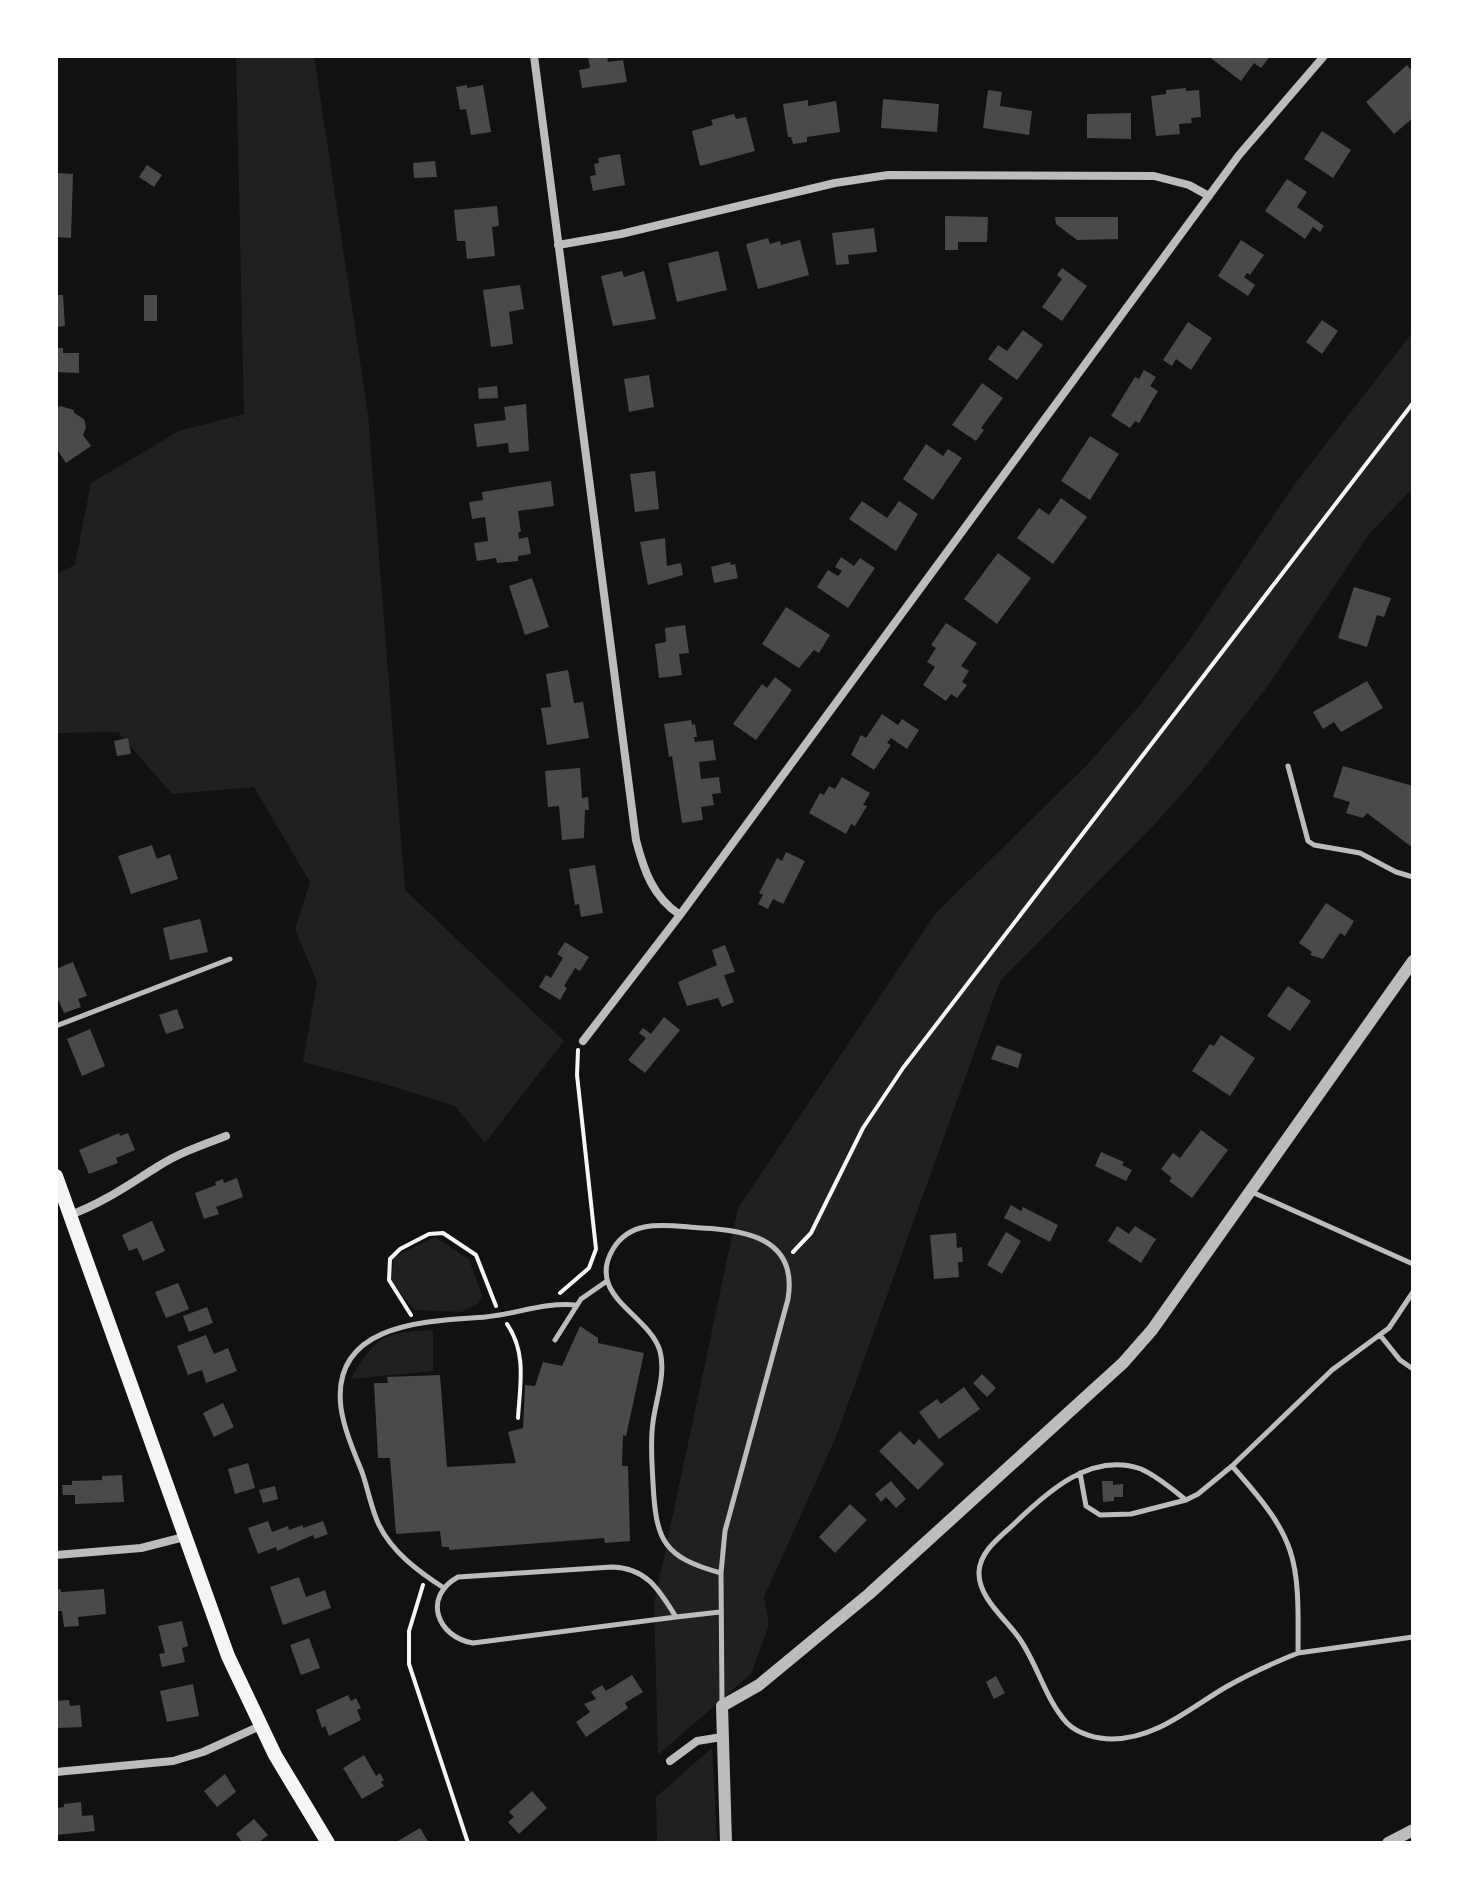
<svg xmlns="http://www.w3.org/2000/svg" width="1469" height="1899" viewBox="0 0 1469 1899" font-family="'Source Sans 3',sans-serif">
	<rect width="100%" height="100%" fill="#111"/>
	<path fill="#202020" d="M236,56H314L368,414L405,890L564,1041L485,1143L455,1106L378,1082L303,1062L317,982L295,929L310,882L254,787L172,794L118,732L56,733V574L75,565L91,483L179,431L244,414Z
		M1413,332V488L1369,534L1267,687L1200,773L1156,823L1000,981L836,1437L764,1597L769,1625L751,1674L658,1755L654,1604L738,1208L936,913L1086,766L1140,705L1191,638L1294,485Z
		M435,1237L469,1259L482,1296L479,1303L461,1312L414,1310L393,1283L391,1279L394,1257Z
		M433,1330V1371L351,1379C375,1336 385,1332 433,1330Z
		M712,1748L717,1843H657L656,1797Z"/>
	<path fill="#4a4a4a" d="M588,56H607L608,62L623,60L627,82L582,88L579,70L590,68Z
		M1208,56H1270L1261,68L1254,63L1241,81Z
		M1407,65L1413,72V118L1394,134L1366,102Z
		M467,85V88L483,85L491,132L471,135L466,109L460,110L456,87Z
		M1186,88V91L1199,90L1201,117L1191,118L1192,123L1179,124L1180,134L1156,136L1151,96L1166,94V90Z
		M988,90L1002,92L1000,106L1032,111L1029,135L983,128Z
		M883,99L939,104L937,132L881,128Z
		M808,100V106L836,101L840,132L807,137V142L793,144L791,137H788L783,104Z
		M1131,113V139L1087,138V114Z
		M734,114L736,119L746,117L755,151L700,166L692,131L713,125L711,120Z
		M1322,131L1351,150L1333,178L1304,159Z
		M620,154L625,185L593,191L590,176L596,175L594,164L599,163L598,158Z
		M435,161L437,177L414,178L413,163Z
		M147,165L162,175L154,187L139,177Z
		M56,173L73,174L71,238L56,237Z
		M1287,179L1307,192L1297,207L1324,226L1320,232L1313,227L1305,239L1265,211Z
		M497,206L499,226L492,227L495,256L467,259L465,241H457L454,210Z
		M945,216L988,217L987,242H958V250H945Z
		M1055,217H1118V239L1077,240L1056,224Z
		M874,228L877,252L848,255L849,264L836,265L832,233Z
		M768,238L770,244L780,241L781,245L800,240L809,275L758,289L746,244Z
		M1241,240L1264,255L1250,275L1247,273L1244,277L1255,285L1248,296L1218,276Z
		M718,251L727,290L677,302L668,263Z
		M1062,268L1087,286L1062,321L1042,307L1062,279L1057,275Z
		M622,271L624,277L644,271L656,319L613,326L601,276Z
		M520,285L524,309L509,312L513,344L491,347L483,290Z
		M56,295H63L65,326L56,327Z
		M144,295H157V321H144Z
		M1322,320L1338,331L1322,354L1306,342Z
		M1188,322L1212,338L1191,370L1176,359L1172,366L1163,360Z
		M1023,330L1043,345L1017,380L988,359L998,345L1007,351Z
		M56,348H63V353H79V373L56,372Z
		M1144,370L1156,377L1150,386L1158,391L1139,423L1135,421L1130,428L1111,416L1135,377L1139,379Z
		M649,375L654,407L629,412L624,379Z
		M982,383L1003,398L981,428L984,430L976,441L952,425Z
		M497,386L498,398L479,399L478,388Z
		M526,404L529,451L509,453L508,443L477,447L474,424L506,420L504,407Z
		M60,406L74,410V413L84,419L86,427L83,435L91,446L66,463L58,451L56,453V410Z
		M1090,436L1119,454L1090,500L1061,481Z
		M926,444L943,456L948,449L962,458L933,500L903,479Z
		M655,471L659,509L635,512L630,474Z
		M551,481L554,506L518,511L521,532H518L519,539L528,537L531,554L518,556V561L497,563L496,558L477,561L474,543L488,541L485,517L472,519L469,502L483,500L482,492Z
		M1061,498L1087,517L1053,564L1017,538L1039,508L1049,515Z
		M862,501L887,518L899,501L918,514L896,551L849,519Z
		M665,538L667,566L681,563L683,575L648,585L640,542Z
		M998,553L1031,578L997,624L964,599Z
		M841,557L854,566L860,558L875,568L848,608L817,587L828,570L838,576L842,571L835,567Z
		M730,562L731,565L735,564L738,578L714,583L711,567Z
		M532,578L549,627L525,635L509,586Z
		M1354,587L1391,598L1384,617L1377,615L1367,647L1338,638Z
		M786,607L830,635L819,653L814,650L799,668L762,644Z
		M946,623L977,643L961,666L969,671L962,682L967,685L957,698L951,694L946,701L923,685L935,667L927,662L936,648L931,645Z
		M685,625L689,653L679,654L682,675L659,678L655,644L666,642L665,628Z
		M568,670L574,703L583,702L589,738L547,745L541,708L551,707L546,674Z
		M775,677L792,690L756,740L733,724L762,684L767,688Z
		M1367,681L1383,708L1341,732L1334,722L1323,729L1313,712Z
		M882,714L898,725L902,719L919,730L907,749L891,738L887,743L891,745L874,770L851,755L861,735L866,738Z
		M691,720L692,725L695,724L697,737H694L695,742L713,740L716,760L699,762L701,779L719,777L721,793L712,794L714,805L701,807L703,820L682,823L672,756L669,757L664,724Z
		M128,738L131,754L117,756L114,741Z
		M1343,766L1413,786V848L1367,813L1363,818L1346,813L1350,802L1333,797Z
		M580,768L582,798L588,797L589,810H585L584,838L562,840L559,806L548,807L545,771Z
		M842,777L870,793L863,805L867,806L855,826L851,824L846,834L809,813L820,793L824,795L829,786L835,789Z
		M152,845L157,859L170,854L178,879L131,894L118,856Z
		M786,852L805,861L783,904L773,899L768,909L758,904L763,895L759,893L777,858L782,861Z
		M595,865L603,913L581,917L579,904L575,905L569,869Z
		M1326,903L1354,921L1345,936L1340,933L1323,959L1310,955L1312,952L1299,943Z
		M200,919L208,952L170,960L163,928Z
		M565,942L589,957L580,971L575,968L564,986L567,988L560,1000L539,987L546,975L551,978L563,958L557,954Z
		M725,945L735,972L724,975L734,1002L722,1007L718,998L687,1006L678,982L717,965L712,950Z
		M73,962L87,996L78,999L81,1007L64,1013L59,1001L56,1000V969Z
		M1288,986L1311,1001L1290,1031L1267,1016Z
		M177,1009L184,1028L166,1034L159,1015Z
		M664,1017L680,1030L645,1073L628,1060L646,1038L639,1033L643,1028L651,1034Z
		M90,1029L105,1066L82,1076L67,1039Z
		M1221,1035L1255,1058L1230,1096L1192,1071L1210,1044L1214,1046Z
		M997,1045L1022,1054L1018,1068L991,1059Z
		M1201,1130L1228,1150L1192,1198L1169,1181L1172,1178L1161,1169L1173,1153L1180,1158Z
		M119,1133L120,1136L128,1133L135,1150L116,1158L118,1163L89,1174L79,1150Z
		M1101,1152L1124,1162L1122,1165L1132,1170L1126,1181L1095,1166Z
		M237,1178L243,1197L216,1207L219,1214L204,1219L195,1193L216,1185L215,1182L223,1179L224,1183Z
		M1011,1205L1021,1211L1023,1207L1058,1225L1050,1242L1004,1218Z
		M152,1221L165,1251L143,1261L137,1248L129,1251L122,1235Z
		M1117,1226L1129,1234L1135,1226L1156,1239L1141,1263L1108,1241Z
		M1006,1232L1021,1241L1002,1274L987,1265Z
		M956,1233L957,1248L962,1247L963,1262H958L959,1277L934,1279L930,1235Z
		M178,1283L189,1309L166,1318L155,1292Z
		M207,1307L213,1323L189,1332L183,1316Z
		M580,1326L598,1338V1343L644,1353L626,1436L623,1435L622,1466H628L630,1541L605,1543L604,1538L449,1550V1547H442L440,1531L396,1534L390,1458H378L374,1383H388L387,1377L440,1375L447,1467L516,1463L508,1432L523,1428L525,1385L535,1386L543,1362L562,1366Z
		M206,1335L214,1354L228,1348L237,1371L206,1383L202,1370L188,1375L177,1346Z
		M982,1374L996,1388L987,1397L973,1383Z
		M964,1387L980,1409L939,1439L919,1412L937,1399L941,1404Z
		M223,1403L234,1427L214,1437L203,1413Z
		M900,1431L914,1445L919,1439L944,1464L918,1490L879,1451Z
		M248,1463L255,1488L235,1494L228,1469Z
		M122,1475L124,1502L75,1504V1495H63L62,1485H72V1481L102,1480V1476Z
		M891,1481L906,1499L896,1508L886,1497L881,1502L875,1494Z
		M1102,1481H1113V1485L1123,1484V1497H1114V1501L1103,1502Z
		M275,1486L278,1499L263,1503L259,1490Z
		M850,1504L867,1520L835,1553L819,1537Z
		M268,1521L272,1532L288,1526L289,1530L303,1525V1528L323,1521L328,1534L315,1539L313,1535L277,1551L276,1547L258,1554L248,1528Z
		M299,1577L306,1597L325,1590L331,1608L283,1625L270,1587Z
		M61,1589V1592L104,1589L106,1614L78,1617L79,1626L64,1627L62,1611H56V1590Z
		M182,1621L188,1646L182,1648L185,1662L162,1667L159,1654L165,1653L158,1626Z
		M309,1638L320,1668L301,1675L290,1645Z
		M632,1675L643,1692L625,1703L628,1708L586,1737L576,1722L590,1712L584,1704L596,1699L591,1692L602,1685L606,1691Z
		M996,1676L1005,1693L994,1699L986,1682Z
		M193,1684L199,1716L167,1722L160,1691Z
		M348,1695L351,1701L356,1698L361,1708L357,1710L361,1720L329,1736L325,1726L322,1728L316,1710Z
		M69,1700L70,1706L80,1705L82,1727L56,1728V1701Z
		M364,1755L376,1776L380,1773L384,1780L381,1782L384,1786L362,1799L343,1768Z
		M225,1774L236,1792L217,1807L204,1791Z
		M532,1791L547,1808L519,1834L508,1822L514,1817L509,1812Z
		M81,1802L82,1816L93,1815L95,1831L56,1835V1808L64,1807V1804Z
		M254,1819L268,1835L258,1843H243L236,1834Z
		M420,1828L429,1843H399L398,1841Z"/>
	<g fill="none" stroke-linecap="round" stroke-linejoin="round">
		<path stroke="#f5f5f5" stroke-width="4" d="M793,1252L811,1233L863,1128L903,1068L1413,403
			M560,1293L589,1268L596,1249L577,1075L578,1050
			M411,1315L389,1280L390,1259L400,1249L429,1234L443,1233L476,1255L496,1306
			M507,1324C527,1353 520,1385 518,1418
			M423,1585L409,1631V1664L468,1843"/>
		<path stroke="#bcbcbc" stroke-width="5" d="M1288,766L1308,841L1314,845L1360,853L1396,872L1413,877
			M56,1026L230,959
			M1252,1192L1413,1264
			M1380,1335L1400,1360L1413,1369
			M555,1340L581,1299L607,1281
			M1232,1466C1298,1540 1299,1556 1298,1653L1413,1637
			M1080,1473L1086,1506L1100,1515L1131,1514L1186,1500L1198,1494L1232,1466L1332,1370L1389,1328L1413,1292
			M1186,1500C1172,1489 1157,1476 1141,1469C1091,1451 1046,1493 1014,1524C1000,1537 980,1551 979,1572C978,1598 1006,1619 1019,1638C1038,1665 1045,1699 1067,1723C1078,1734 1097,1739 1112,1739C1156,1739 1190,1708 1226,1687C1249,1674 1273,1663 1298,1653
			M721,1573C663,1557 656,1541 653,1483C652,1463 650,1443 653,1422C656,1399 666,1374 660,1351C649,1314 585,1296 613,1249C632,1217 669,1226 701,1228C747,1230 798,1239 788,1299L725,1531L721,1573L722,1705
			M444,1588C419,1572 392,1552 379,1525C371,1508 368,1489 362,1472C354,1452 344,1429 341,1408C330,1322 428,1321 485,1317C517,1314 544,1302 576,1305
			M676,1617L473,1643C437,1637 422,1597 458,1577L612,1567C647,1568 659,1590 676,1617L720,1612"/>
		<path stroke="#bcbcbc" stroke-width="8" d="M534,56L636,840C644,871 653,897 680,915
			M558,245L621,234L835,183L888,175L1154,176L1189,185L1209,196
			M583,1041L680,915L1239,155L1324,56
			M70,1215C103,1203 128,1185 157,1167C179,1153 202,1145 226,1136
			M56,1555L141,1548L184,1537
			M670,1761L697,1741L722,1737
			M56,1772L173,1761L203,1752L260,1726"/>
		<path stroke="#bcbcbc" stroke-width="12" d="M726,1843L722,1706L759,1685L869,1594L1123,1363L1152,1330L1413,961
			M1388,1843L1413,1830"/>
		<path stroke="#f5f5f5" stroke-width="14" d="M56,1176L228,1656L275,1755L328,1843"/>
	</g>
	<rect width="1469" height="1899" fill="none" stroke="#ffffff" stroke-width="116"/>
</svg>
